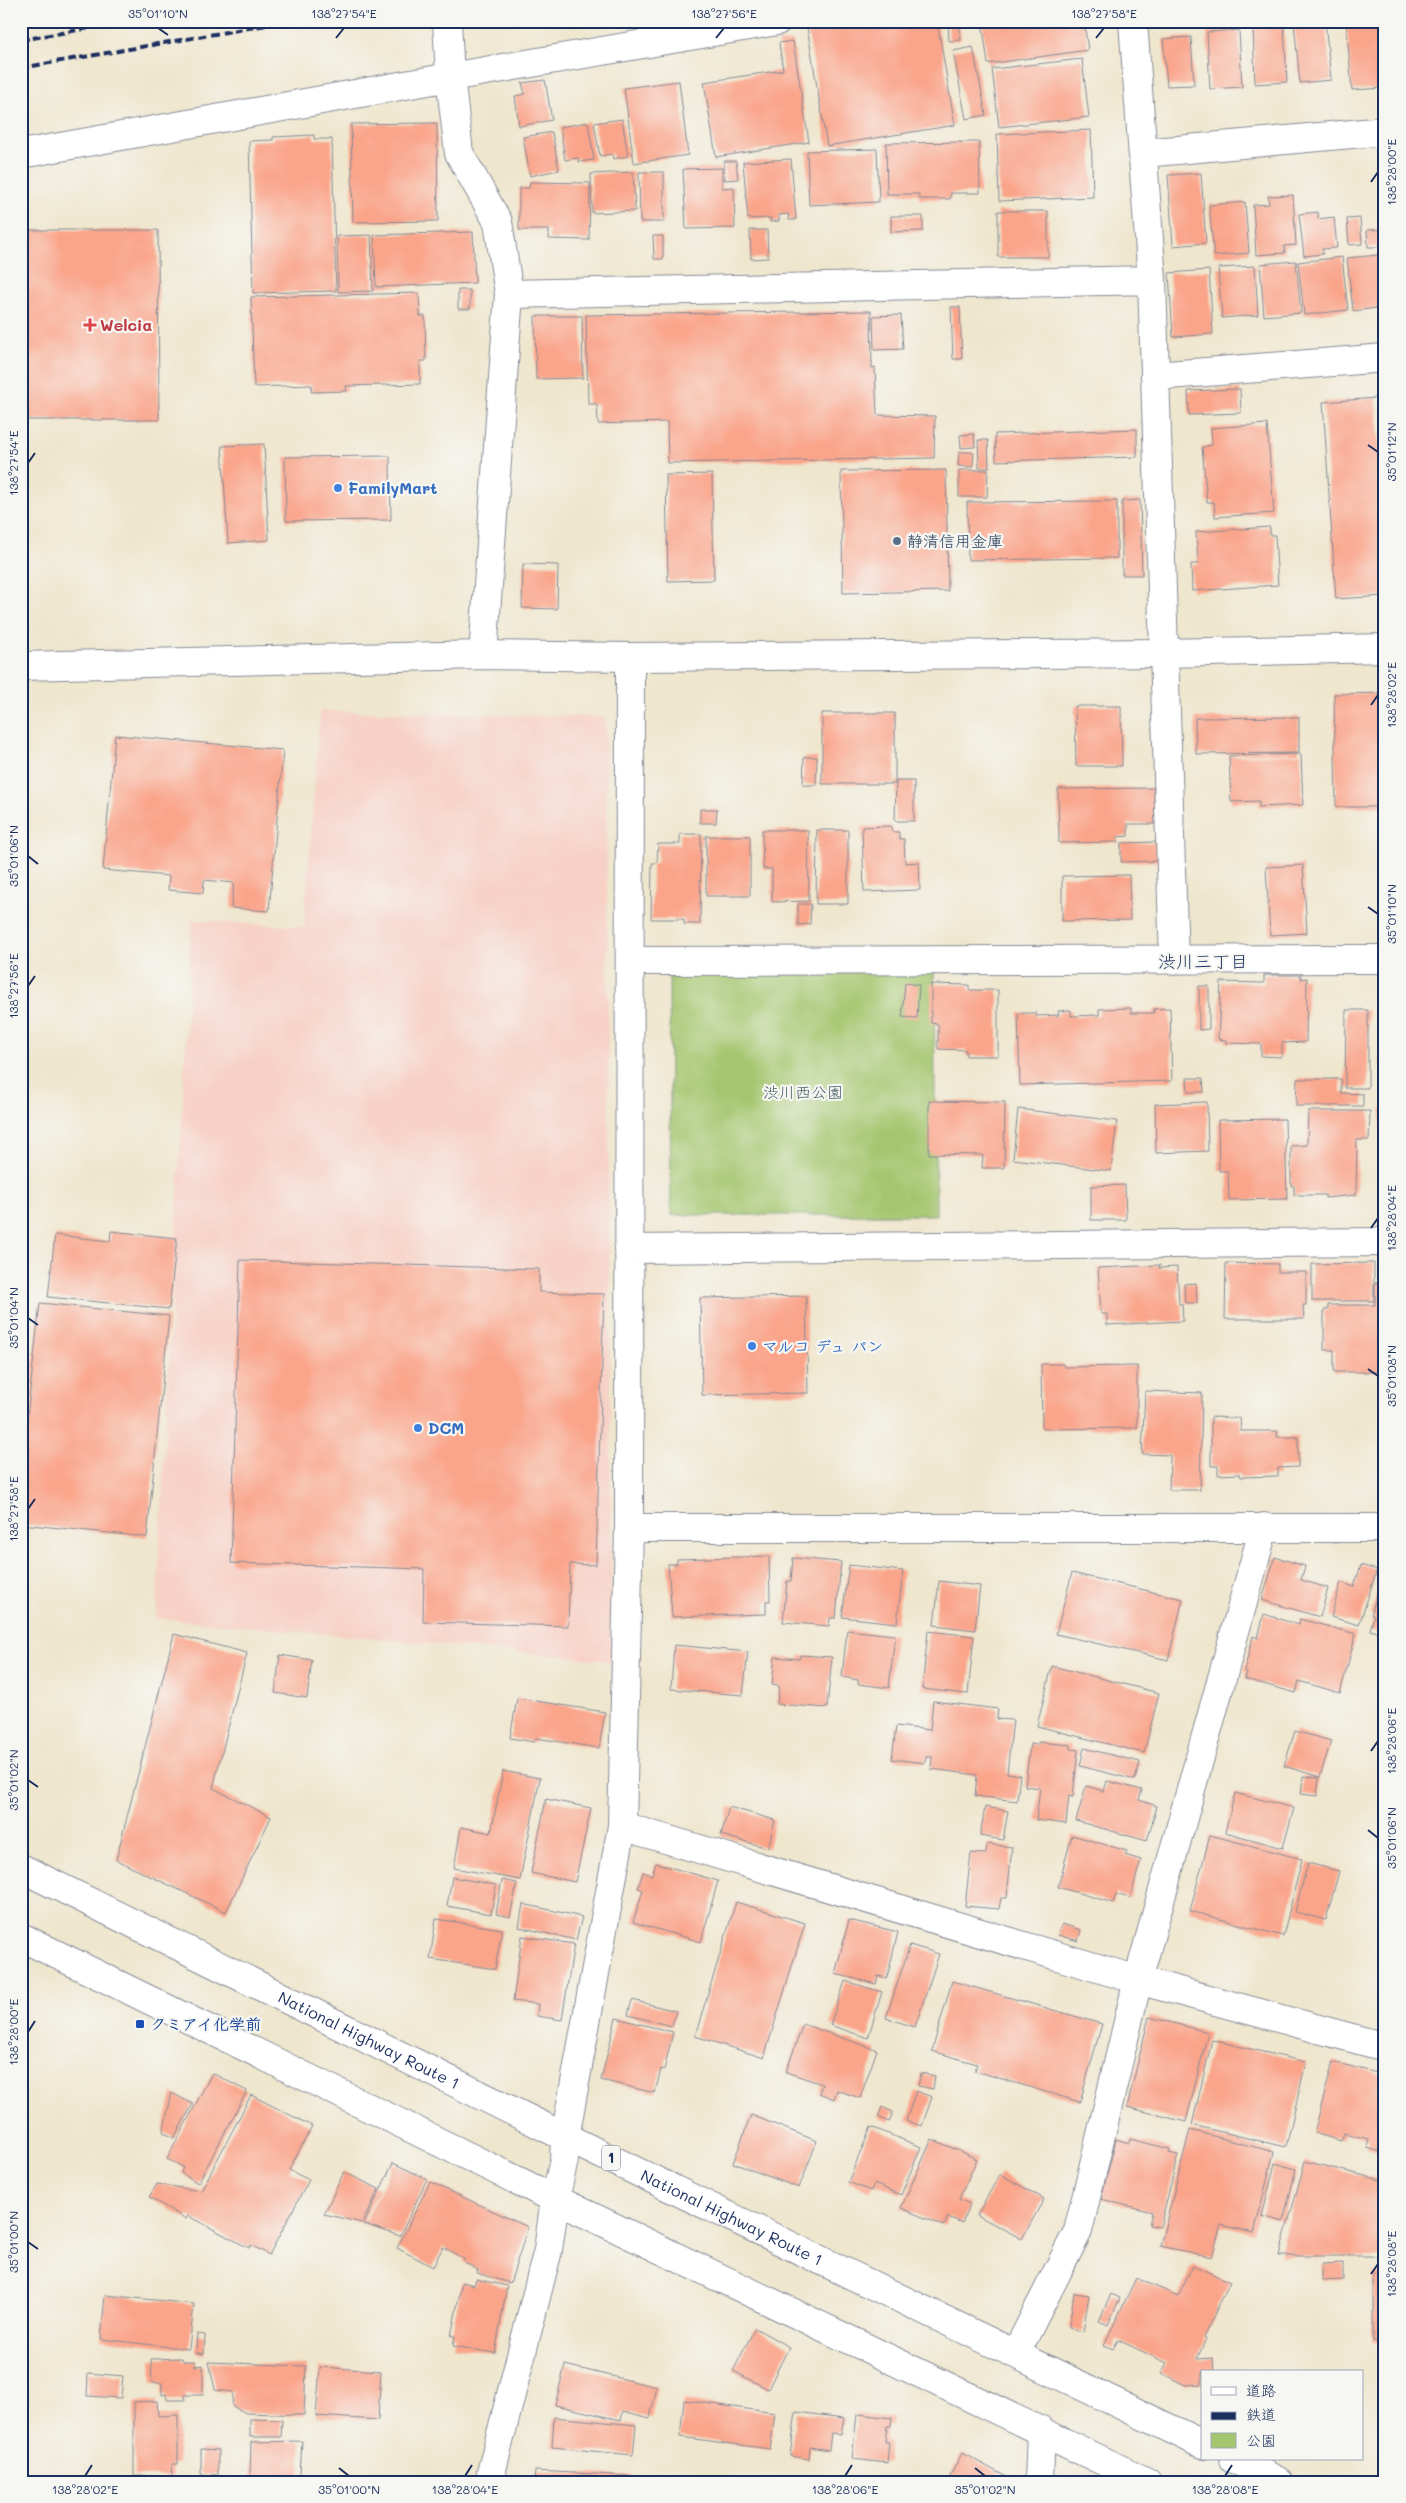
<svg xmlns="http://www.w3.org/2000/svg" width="1406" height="2503" viewBox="0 0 1406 2503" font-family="Mali,'Klee One',sans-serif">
	<rect width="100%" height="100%" fill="#f6f6f2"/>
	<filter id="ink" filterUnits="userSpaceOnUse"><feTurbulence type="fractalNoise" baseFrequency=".02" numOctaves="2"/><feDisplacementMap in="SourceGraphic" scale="10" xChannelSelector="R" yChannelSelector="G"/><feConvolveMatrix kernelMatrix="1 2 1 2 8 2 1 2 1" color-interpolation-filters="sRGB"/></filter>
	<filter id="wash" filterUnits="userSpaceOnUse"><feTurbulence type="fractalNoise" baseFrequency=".0096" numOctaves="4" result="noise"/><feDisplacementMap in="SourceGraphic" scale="20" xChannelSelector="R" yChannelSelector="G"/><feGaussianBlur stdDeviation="1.12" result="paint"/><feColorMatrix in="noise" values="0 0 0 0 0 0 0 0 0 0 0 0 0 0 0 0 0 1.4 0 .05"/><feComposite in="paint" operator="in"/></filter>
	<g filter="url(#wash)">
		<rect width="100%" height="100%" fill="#efe6ce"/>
		<path fill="#f7d1c6" d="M320,711L606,717L612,1661L156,1618L192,920L304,927Z"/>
		<path fill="#a4c66e" stroke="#607a66" d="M934,968L936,1215H671L669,970Z"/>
		<g id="blocks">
			<path fill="#faa48a" d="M839,21H937L955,125L827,146L807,27Z
				M948,21H959L961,40L949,41Z
				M982,21H1084L1088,50L988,64Z
				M1325,21L1331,80L1300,83L1294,24Z
				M1346,21H1385V88L1352,90Z
				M1284,26L1287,82L1255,84L1253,28Z
				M1239,30L1242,87L1210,89L1207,32Z
				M1191,37L1194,85L1167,86L1163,39Z
				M793,41L809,142L716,157L704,82L783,70L779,43Z
				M973,47L986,115L966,119L953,51Z
				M1082,59L1089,117L999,127L992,69Z
				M545,80L552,120L519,126L515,96L525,94L522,83Z
				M679,81L688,155L634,163L624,88Z
				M622,119L628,156L613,159L612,154L600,156L594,123Z
				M588,122L594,160L579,162L578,158L565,160L560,127Z
				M437,123L438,221L353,222L351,124Z
				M1091,130L1093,197L999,201L997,134Z
				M552,132L559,170L530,176L523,137Z
				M314,135V139H332L336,291L253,293L249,141L273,140V137Z
				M979,142L980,193H951L950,199H919V194H887L886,143Z
				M877,149L879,202L809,205L807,151Z
				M791,159L796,220H789L788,214L779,215V221L770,222L771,218L748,219L743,162Z
				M724,161H736L738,179L725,180Z
				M722,168V188L734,187L735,228L686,229L683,169Z
				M633,172L635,211L592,213L591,174Z
				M639,172H664V222H640Z
				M1201,173L1206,243L1173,246L1168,175Z
				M530,182L590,183L589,240L549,239V230H519V188H529Z
				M1293,195L1296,245L1284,246L1285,253L1256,255L1253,205L1269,204L1268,196Z
				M1245,202L1249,253L1214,256L1209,205Z
				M998,211H1048V257H998Z
				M1318,212V219L1334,217L1337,248L1322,249L1323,254L1304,256L1299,214Z
				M891,216H923V231L891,232Z
				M1360,218L1362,244L1349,245L1347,219Z
				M1385,229V247H1368L1367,230Z
				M21,230H158L159,420H21Z
				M750,230H767L768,258L751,259Z
				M473,232L475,283L376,287L374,235Z
				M371,235L373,291L338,292L337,236Z
				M653,236H663V259H654Z
				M1379,255L1385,307L1353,311L1347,258Z
				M1342,257L1348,310L1304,315L1298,262Z
				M1296,261L1301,313L1264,316L1260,264Z
				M1255,266L1258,315L1222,318L1218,268Z
				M1209,270L1213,334L1173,337L1169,273Z
				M458,290H470V309H458Z
				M419,293L420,316H425L426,361H420V384L346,386L347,391L311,392L312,385L254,387L251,297Z
				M951,307H960L962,359H953Z
				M871,311L872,368L875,367L877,415L935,416L934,458L668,463L667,422L598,424L597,404H588L586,315Z
				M901,315L903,349L874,350L873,316Z
				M535,316H582L583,378L536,379Z
				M1240,389L1241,413L1189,415L1188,391Z
				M1376,398L1385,527V596L1336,599L1323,402Z
				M1267,424L1274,513L1215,517L1214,502H1207L1202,447L1212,445L1211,428Z
				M1137,429V457L996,461L995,434Z
				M974,434L975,447L961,448L960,435Z
				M978,440H988L989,468H979Z
				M264,444L269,540L228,543L222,446Z
				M959,452H974L973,467L958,466Z
				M390,456L391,520L286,521L285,457Z
				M946,470L948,591L843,593L841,471Z
				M959,470H988L987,497H959Z
				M712,474L714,580L668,581L666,475Z
				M1140,500L1142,575H1122V501Z
				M1117,501V558L968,560L967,502Z
				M1270,527V535H1275L1278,585L1192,591L1191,564H1198L1196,532Z
				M523,564L558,565L557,609L522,608Z
				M1385,693V807H1336L1334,694Z
				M1075,706H1121L1122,766H1076Z
				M822,713H895V784H822Z
				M1299,717V753L1196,754L1195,718Z
				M115,735L283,750L269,911L231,908L234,883L204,880L203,893L168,890L169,876L103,870Z
				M1301,754L1303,805L1259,807V801L1231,802L1229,756Z
				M804,757H817L816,785H803Z
				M896,781H914V821H895Z
				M1154,788L1155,824H1128V836L1117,837L1118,842L1059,843L1058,789Z
				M700,809H717L716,823H700Z
				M891,826L892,832H899V839H904L905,863L919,862L920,890L864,892L862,827Z
				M762,830H808L809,901L772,902V869H763Z
				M817,830H848V904H816Z
				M680,834H701L700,924H684V919H651L652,863H657L658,844H680Z
				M706,836H750V896H706Z
				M1158,842V861L1121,862V843Z
				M1303,865L1307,933L1270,935L1266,867Z
				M1129,875L1130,920L1062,921V876Z
				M798,904H811L810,924L798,925Z
				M1380,974H1385V1007H1380Z
				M1264,975H1301V979L1307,978L1306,1042L1282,1043V1057L1261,1056V1044L1226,1043V1040L1218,1039L1221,982L1264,983Z
				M905,983L919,985L917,1018L902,1017Z
				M931,984L969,985V990H998V1056H966V1050L938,1049V1024L931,1023Z
				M1199,986H1209V1029L1199,1030Z
				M1131,1008V1013H1154V1009L1170,1008L1172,1081L1020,1085L1018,1013H1036V1016L1059,1015L1058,1011L1071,1010V1016L1099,1015V1009Z
				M1346,1010H1368V1088H1345Z
				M1380,1040H1385V1066H1380Z
				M1187,1078H1203L1204,1092H1188Z
				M1297,1079H1341V1093L1363,1094V1106H1296Z
				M929,1101L1005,1102L1004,1168H982L983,1155L929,1154Z
				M1207,1102L1208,1151L1156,1153L1155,1104Z
				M1381,1108H1385V1146H1381Z
				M1018,1109L1117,1121L1111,1171L1013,1159Z
				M1308,1111H1370L1369,1140H1357L1356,1195L1325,1198V1195H1294V1186H1291V1146L1307,1145Z
				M1285,1119L1287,1199L1229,1200L1228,1171H1219L1218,1120Z
				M1125,1185L1126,1220H1091V1186Z
				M111,1231L177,1238L169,1309L48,1297L55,1235L110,1241Z
				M240,1260L539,1269V1292L604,1294L596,1565L570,1564L568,1626L423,1622L424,1569L231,1563Z
				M1226,1263L1278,1264V1272H1306V1305H1303L1304,1319H1225Z
				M1374,1263V1301H1312V1264Z
				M1160,1265L1159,1268L1177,1267L1179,1304H1182L1183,1321L1107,1325V1314H1101L1098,1268Z
				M1385,1282V1372H1334V1350H1324V1310H1328V1305H1375V1283Z
				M1196,1283L1197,1303H1185L1184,1284Z
				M806,1296L808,1393L702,1395L700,1298Z
				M40,1303L169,1316L147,1537L21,1524V1470Z
				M1041,1364H1063L1064,1367L1137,1366V1428L1042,1429Z
				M1145,1391L1202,1393L1200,1490H1169L1170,1455L1142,1454Z
				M1211,1417L1240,1418L1241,1431H1278L1277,1437H1298V1467L1278,1468V1476L1241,1477L1240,1474L1218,1475V1466H1211Z
				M769,1556L770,1601H766V1614L672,1617L668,1564H677V1559Z
				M1275,1557L1305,1566L1301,1580L1328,1588L1320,1617L1262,1600Z
				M793,1558L841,1562L836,1618H830L829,1626L783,1622L787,1581H791Z
				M849,1565L903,1571L897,1623L842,1617Z
				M1361,1565L1377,1570L1359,1625L1331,1617L1341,1582L1354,1587Z
				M1384,1569H1385V1634L1370,1630L1374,1616L1371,1615Z
				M1072,1573L1183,1599L1168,1660L1056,1634Z
				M939,1581L980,1586L975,1630L934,1625Z
				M1264,1614L1299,1625L1300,1619L1356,1634L1340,1693L1299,1681L1296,1693L1245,1679L1247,1672L1244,1671L1253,1636L1258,1638Z
				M847,1630L895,1635L889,1688L858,1684V1680L842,1677Z
				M928,1631L974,1636L968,1694L922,1689Z
				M174,1634L247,1653L213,1788L271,1817L226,1912L116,1860Z
				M674,1645L748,1652L743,1695L671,1689Z
				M280,1655L312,1660L307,1698L275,1693Z
				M800,1655L832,1657L827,1708L777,1704L779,1686L772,1685L775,1657L799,1659Z
				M1052,1666L1159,1693L1144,1753L1037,1726Z
				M517,1698L605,1712L599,1748L536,1738L534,1742L510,1738Z
				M933,1701L998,1709L997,1719L1013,1720L1007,1773L1020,1775L1017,1801L975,1796L977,1775L931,1769L932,1757H926L925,1763L892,1759L896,1726L930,1730Z
				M1295,1731L1331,1741L1320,1777L1284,1766Z
				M1038,1742L1071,1745V1749L1078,1750L1073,1797L1069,1796L1066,1824L1036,1820L1040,1788L1025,1786L1030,1744L1038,1745Z
				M1084,1748L1140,1762L1135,1780L1080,1766Z
				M503,1771L540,1778L520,1880L454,1868L461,1827L491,1833Z
				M1303,1776L1319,1778L1317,1796L1301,1794Z
				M1107,1781L1142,1790L1139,1800L1157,1806L1147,1841L1076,1821L1086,1786L1104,1791Z
				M1235,1793L1294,1808L1283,1848L1225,1832Z
				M546,1799L591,1808L575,1882L531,1873Z
				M729,1807L775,1820L768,1848L721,1835Z
				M985,1807L1008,1811L1003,1840L980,1836Z
				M1072,1835L1127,1851L1125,1855L1141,1860L1130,1898L1116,1894L1113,1903L1058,1887Z
				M1210,1835L1302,1859L1283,1936L1190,1911Z
				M987,1844L1012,1847L1007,1898H1001L999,1909L965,1906L971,1853L986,1854Z
				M656,1863L718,1881L701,1942L633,1922L643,1890L638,1888L643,1872L652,1875Z
				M1308,1863L1339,1871L1326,1920L1295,1912Z
				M452,1877L496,1885L491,1914L447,1906Z
				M502,1880L517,1883L510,1917L496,1914Z
				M736,1902L805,1923L764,2058L695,2036Z
				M523,1904L582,1917L576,1940L519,1927Z
				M436,1919L502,1929L495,1969L430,1959Z
				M849,1920L898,1932L887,1978L878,1976L876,1984L835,1974Z
				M1062,1924L1081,1930L1078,1941L1058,1935Z
				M522,1936L574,1944L562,2020L537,2016L538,2004L513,2001Z
				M910,1945L939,1954L915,2027L886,2018Z
				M845,1981L882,1992L868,2038L830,2025Z
				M952,1981L1102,2024L1080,2102L975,2071L977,2064L932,2051Z
				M632,2000L676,2011L672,2026L628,2015Z
				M1149,2017L1208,2032L1186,2122L1127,2107Z
				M616,2018L673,2032L664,2070L661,2069L655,2093L601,2080Z
				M803,2024L877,2050L860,2098L837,2090L834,2099L819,2093L822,2084L786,2072Z
				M1212,2040L1306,2062L1286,2147L1192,2125Z
				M1333,2062L1385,2075V2153L1367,2148L1369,2139L1344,2133L1341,2141L1314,2133Z
				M212,2073L247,2091L198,2183L181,2173L183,2167L167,2159Z
				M921,2073L935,2076L933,2089L918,2086Z
				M916,2091L932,2097L922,2126L906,2121Z
				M172,2093L193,2104L174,2138L163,2132Z
				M251,2095L312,2126L289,2170L309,2180L269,2255L251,2245L249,2248L188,2216L186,2219L149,2197L157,2184L201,2191Z
				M882,2107L893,2112L889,2122L878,2117Z
				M751,2115L817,2141L799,2188L733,2163Z
				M871,2127L921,2147L901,2195L874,2184L871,2191L848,2182Z
				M1190,2130L1274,2152L1254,2233L1221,2225L1212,2257L1160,2246Z
				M932,2139L977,2159L959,2199L970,2204L962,2223L948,2217L944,2226L901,2208Z
				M1116,2139L1129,2143L1130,2139L1170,2149L1169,2153L1178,2155L1160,2227L1149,2225L1152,2212L1101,2199Z
				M1305,2161L1385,2181V2256H1279Z
				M393,2163L427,2179L400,2236L364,2224Z
				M1275,2163L1296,2169L1283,2222L1262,2216Z
				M344,2172L379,2189L362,2223L324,2214Z
				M1000,2174L1044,2199L1022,2239L977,2215Z
				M430,2182L528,2227L510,2283L477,2273L478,2270L464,2262V2259L443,2247L433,2267L397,2248Z
				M1343,2263V2280L1322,2281V2264Z
				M1193,2265L1230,2282L1203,2338L1206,2339L1197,2359L1213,2358L1214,2372H1202V2384L1185,2385L1161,2373L1167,2363L1118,2340L1113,2349L1104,2345L1136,2278L1178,2296Z
				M1373,2274H1385V2341H1373Z
				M476,2279L507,2286L495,2353L453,2346L455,2336H451L462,2282L474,2285Z
				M1074,2293L1089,2295L1083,2332L1069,2327Z
				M1111,2294L1120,2298L1108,2325L1099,2321Z
				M105,2295L194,2304L189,2349L101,2339Z
				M755,2328L789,2347L768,2389L733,2371Z
				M197,2334L205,2335L204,2354L196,2353Z
				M182,2358L183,2361H195V2366L203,2365V2395H185V2400H167L166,2394L162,2395V2383H152L151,2359Z
				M209,2362L306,2366L304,2415L246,2413L232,2406L233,2392L215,2390Z
				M565,2365L657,2387L650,2418L623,2411L621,2420L555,2405Z
				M320,2367L381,2371L378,2420L316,2416Z
				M88,2373L123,2376L121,2398L87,2396Z
				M684,2400L775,2413L770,2449L680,2437Z
				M157,2401L158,2416L178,2415V2464H172L173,2476H134V2402Z
				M796,2412L844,2418L841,2434L831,2433L829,2450L810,2447L809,2459L790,2456Z
				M857,2414L892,2418L891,2426H887L885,2442H889L887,2463L852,2459Z
				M554,2417L636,2425L633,2455L552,2447Z
				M250,2419L282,2420L281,2437H250Z
				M302,2441L300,2476L250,2477L251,2442Z
				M201,2449L218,2450V2475L201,2474Z
				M962,2453L1012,2480L1011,2482H947Z
				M535,2471L632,2476L631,2482H534Z"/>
		</g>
	</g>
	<g filter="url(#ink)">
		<use href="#blocks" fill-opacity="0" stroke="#858a96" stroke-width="1"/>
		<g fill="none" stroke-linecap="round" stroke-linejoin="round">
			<defs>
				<path id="minor" d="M447,21L450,77L459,153L498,222L509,294L483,655
					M1133,21L1152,280L1174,961
					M1144,153L1385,131
					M21,154L450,77L777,21
					M509,294L1152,280
					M1155,376L1385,358
					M630,961L1385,959
					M628,1249L1385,1242
					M629,1528H1385
					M622,1826L1138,1980L1385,2047
					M1016,2353L1078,2231L1138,1980L1264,1527
					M492,2482L491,2473L548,2250L555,2199L564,2160L565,2137L622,1826L629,1528L630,657
					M1039,2482L1041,2430"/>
				<path id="tertiary" d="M21,666L483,655L630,657L1164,653L1385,648"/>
				<g id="trunk">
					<path id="s1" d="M21,1868L565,2137L1202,2444"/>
					<path d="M21,1937L555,2199L1147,2482"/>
					<path d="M1234,2459L1280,2482"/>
				</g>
			</defs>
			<use href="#minor" stroke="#858a96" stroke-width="30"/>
			<use href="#tertiary" stroke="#858a96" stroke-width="30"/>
			<use href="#trunk" stroke="#858a96" stroke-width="30"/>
			<use href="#minor" stroke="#fff" stroke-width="28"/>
			<use href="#tertiary" stroke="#fff" stroke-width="28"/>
			<use href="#trunk" stroke="#fff" stroke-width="28"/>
			<path stroke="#1b2f5e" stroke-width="4" stroke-dasharray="8 4" stroke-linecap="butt" d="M21,40L130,21
				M21,68L289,21"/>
		</g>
	</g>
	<path fill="none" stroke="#1b2f5e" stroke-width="2" d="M158,28L168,35M336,38L344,28M716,38L724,28M1096,38L1104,28M1371,182L1378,172M1368,445L1378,452M28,463L35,453M1371,705L1378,695M28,856L38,864M1368,907L1378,914M28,986L35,976M1371,1228L1378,1218M28,1318L38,1325M1368,1369L1378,1376M28,1509L35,1499M1371,1751L1378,1741M28,1780L38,1787M1368,1830L1378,1838M28,2032L35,2021M28,2242L38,2249M1371,2274L1378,2264M339,2468L349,2476M975,2468L985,2476M85,2476L92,2465M465,2476L472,2465M845,2476L852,2465M1225,2476L1232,2465"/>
	<path fill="#e0444e" stroke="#f6f6f2" stroke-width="2" d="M87.5 317.5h5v5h5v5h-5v5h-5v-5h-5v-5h5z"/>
	<g fill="#3f7fe0" stroke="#f6f6f2" stroke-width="2">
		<circle cx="338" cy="488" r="5"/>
		<circle cx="752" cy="1346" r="5"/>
		<circle cx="418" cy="1428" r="5"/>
	</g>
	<circle fill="#5c6f8a" stroke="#f6f6f2" stroke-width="2" cx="897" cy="541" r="5"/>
	<rect fill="#1a4fb4" stroke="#f6f6f2" stroke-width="2" x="135" y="2019" width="10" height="10" rx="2.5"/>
	<g text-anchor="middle" stroke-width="4.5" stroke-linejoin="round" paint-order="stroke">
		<rect fill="#f6f6f2" stroke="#5d6b8a" stroke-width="1" x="602" y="2145.5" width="18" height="25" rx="4"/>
		<g font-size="15" font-weight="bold" fill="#1b2f5e">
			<text x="611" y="2163">1</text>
		</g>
		<g font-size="16" font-weight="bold" fill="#be3a42" stroke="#f6f6f2" text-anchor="start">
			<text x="100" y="331">Welcia</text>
		</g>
		<g font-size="16" font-weight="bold" fill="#366cbe" stroke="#f6f6f2" text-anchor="start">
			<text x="348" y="494">FamilyMart</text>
			<text x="762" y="1352">マルコ デュ パン</text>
			<text x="428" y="1434">DCM</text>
		</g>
		<g font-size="16" font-weight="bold" fill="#4e5e75" stroke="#f6f6f2" text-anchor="start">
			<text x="907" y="547">静清信用金庫</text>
		</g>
		<g font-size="16" fill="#445c63" stroke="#f6f6f2">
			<text x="803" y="1098">渋川西公園</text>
		</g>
		<g font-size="16" font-weight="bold" fill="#164399" stroke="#f6f6f2" text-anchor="start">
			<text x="150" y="2030">クミアイ化学前</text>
		</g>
		<g font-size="16" fill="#1b2f5e" stroke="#f6f6f2">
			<text dy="6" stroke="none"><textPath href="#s1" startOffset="388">National Highway Route 1</textPath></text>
			<text dy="6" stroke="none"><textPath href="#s1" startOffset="792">National Highway Route 1</textPath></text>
		</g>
		<g font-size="18" fill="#1b2f5e" stroke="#f6f6f2">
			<text x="1203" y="968">渋川三丁目</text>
		</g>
	</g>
	<rect width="1406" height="2503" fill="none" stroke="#f6f6f2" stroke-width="55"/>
	<rect x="1201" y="2370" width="162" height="90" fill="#f6f6f2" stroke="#9ea6b7"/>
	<rect x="1211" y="2387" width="25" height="8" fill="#ffffff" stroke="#9ea6b7"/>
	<text x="1246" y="2396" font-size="15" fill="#1b2f5e">道路</text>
	<rect x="1211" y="2412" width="25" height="8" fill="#1b2f5e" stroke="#9ea6b7"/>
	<text x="1246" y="2420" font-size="15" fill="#1b2f5e">鉄道</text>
	<rect x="1211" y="2433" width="25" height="15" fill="#a4c66e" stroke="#9ea6b7"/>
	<text x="1246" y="2446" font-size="15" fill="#1b2f5e">公園</text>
	<rect x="28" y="28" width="1350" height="2448" fill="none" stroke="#1b2f5e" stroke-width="2"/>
	<g font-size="12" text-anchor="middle" fill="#1b2f5e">
		<text x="158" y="18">35°01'10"N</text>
		<text x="344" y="18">138°27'54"E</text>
		<text x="724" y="18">138°27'56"E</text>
		<text x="1104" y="18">138°27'58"E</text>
		<text transform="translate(1392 172) rotate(-90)" y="4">138°28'00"E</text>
		<text transform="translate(1392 452) rotate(-90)" y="4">35°01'12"N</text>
		<text transform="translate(14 463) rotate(-90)" y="4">138°27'54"E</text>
		<text transform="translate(1392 695) rotate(-90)" y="4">138°28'02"E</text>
		<text transform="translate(14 856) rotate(-90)" y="4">35°01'06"N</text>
		<text transform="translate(1392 914) rotate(-90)" y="4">35°01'10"N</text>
		<text transform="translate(14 986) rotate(-90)" y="4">138°27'56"E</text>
		<text transform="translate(1392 1218) rotate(-90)" y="4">138°28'04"E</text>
		<text transform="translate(14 1318) rotate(-90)" y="4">35°01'04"N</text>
		<text transform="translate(1392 1376) rotate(-90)" y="4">35°01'08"N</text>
		<text transform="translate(14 1509) rotate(-90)" y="4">138°27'58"E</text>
		<text transform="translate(1392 1741) rotate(-90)" y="4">138°28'06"E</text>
		<text transform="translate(14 1780) rotate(-90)" y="4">35°01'02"N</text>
		<text transform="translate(1392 1838) rotate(-90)" y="4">35°01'06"N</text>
		<text transform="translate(14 2032) rotate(-90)" y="4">138°28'00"E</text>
		<text transform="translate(14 2242) rotate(-90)" y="4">35°01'00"N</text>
		<text transform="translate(1392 2264) rotate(-90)" y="4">138°28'08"E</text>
		<text x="85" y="2494">138°28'02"E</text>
		<text x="349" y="2494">35°01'00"N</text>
		<text x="465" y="2494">138°28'04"E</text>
		<text x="845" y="2494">138°28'06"E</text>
		<text x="985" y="2494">35°01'02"N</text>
		<text x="1225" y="2494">138°28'08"E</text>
	</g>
</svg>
